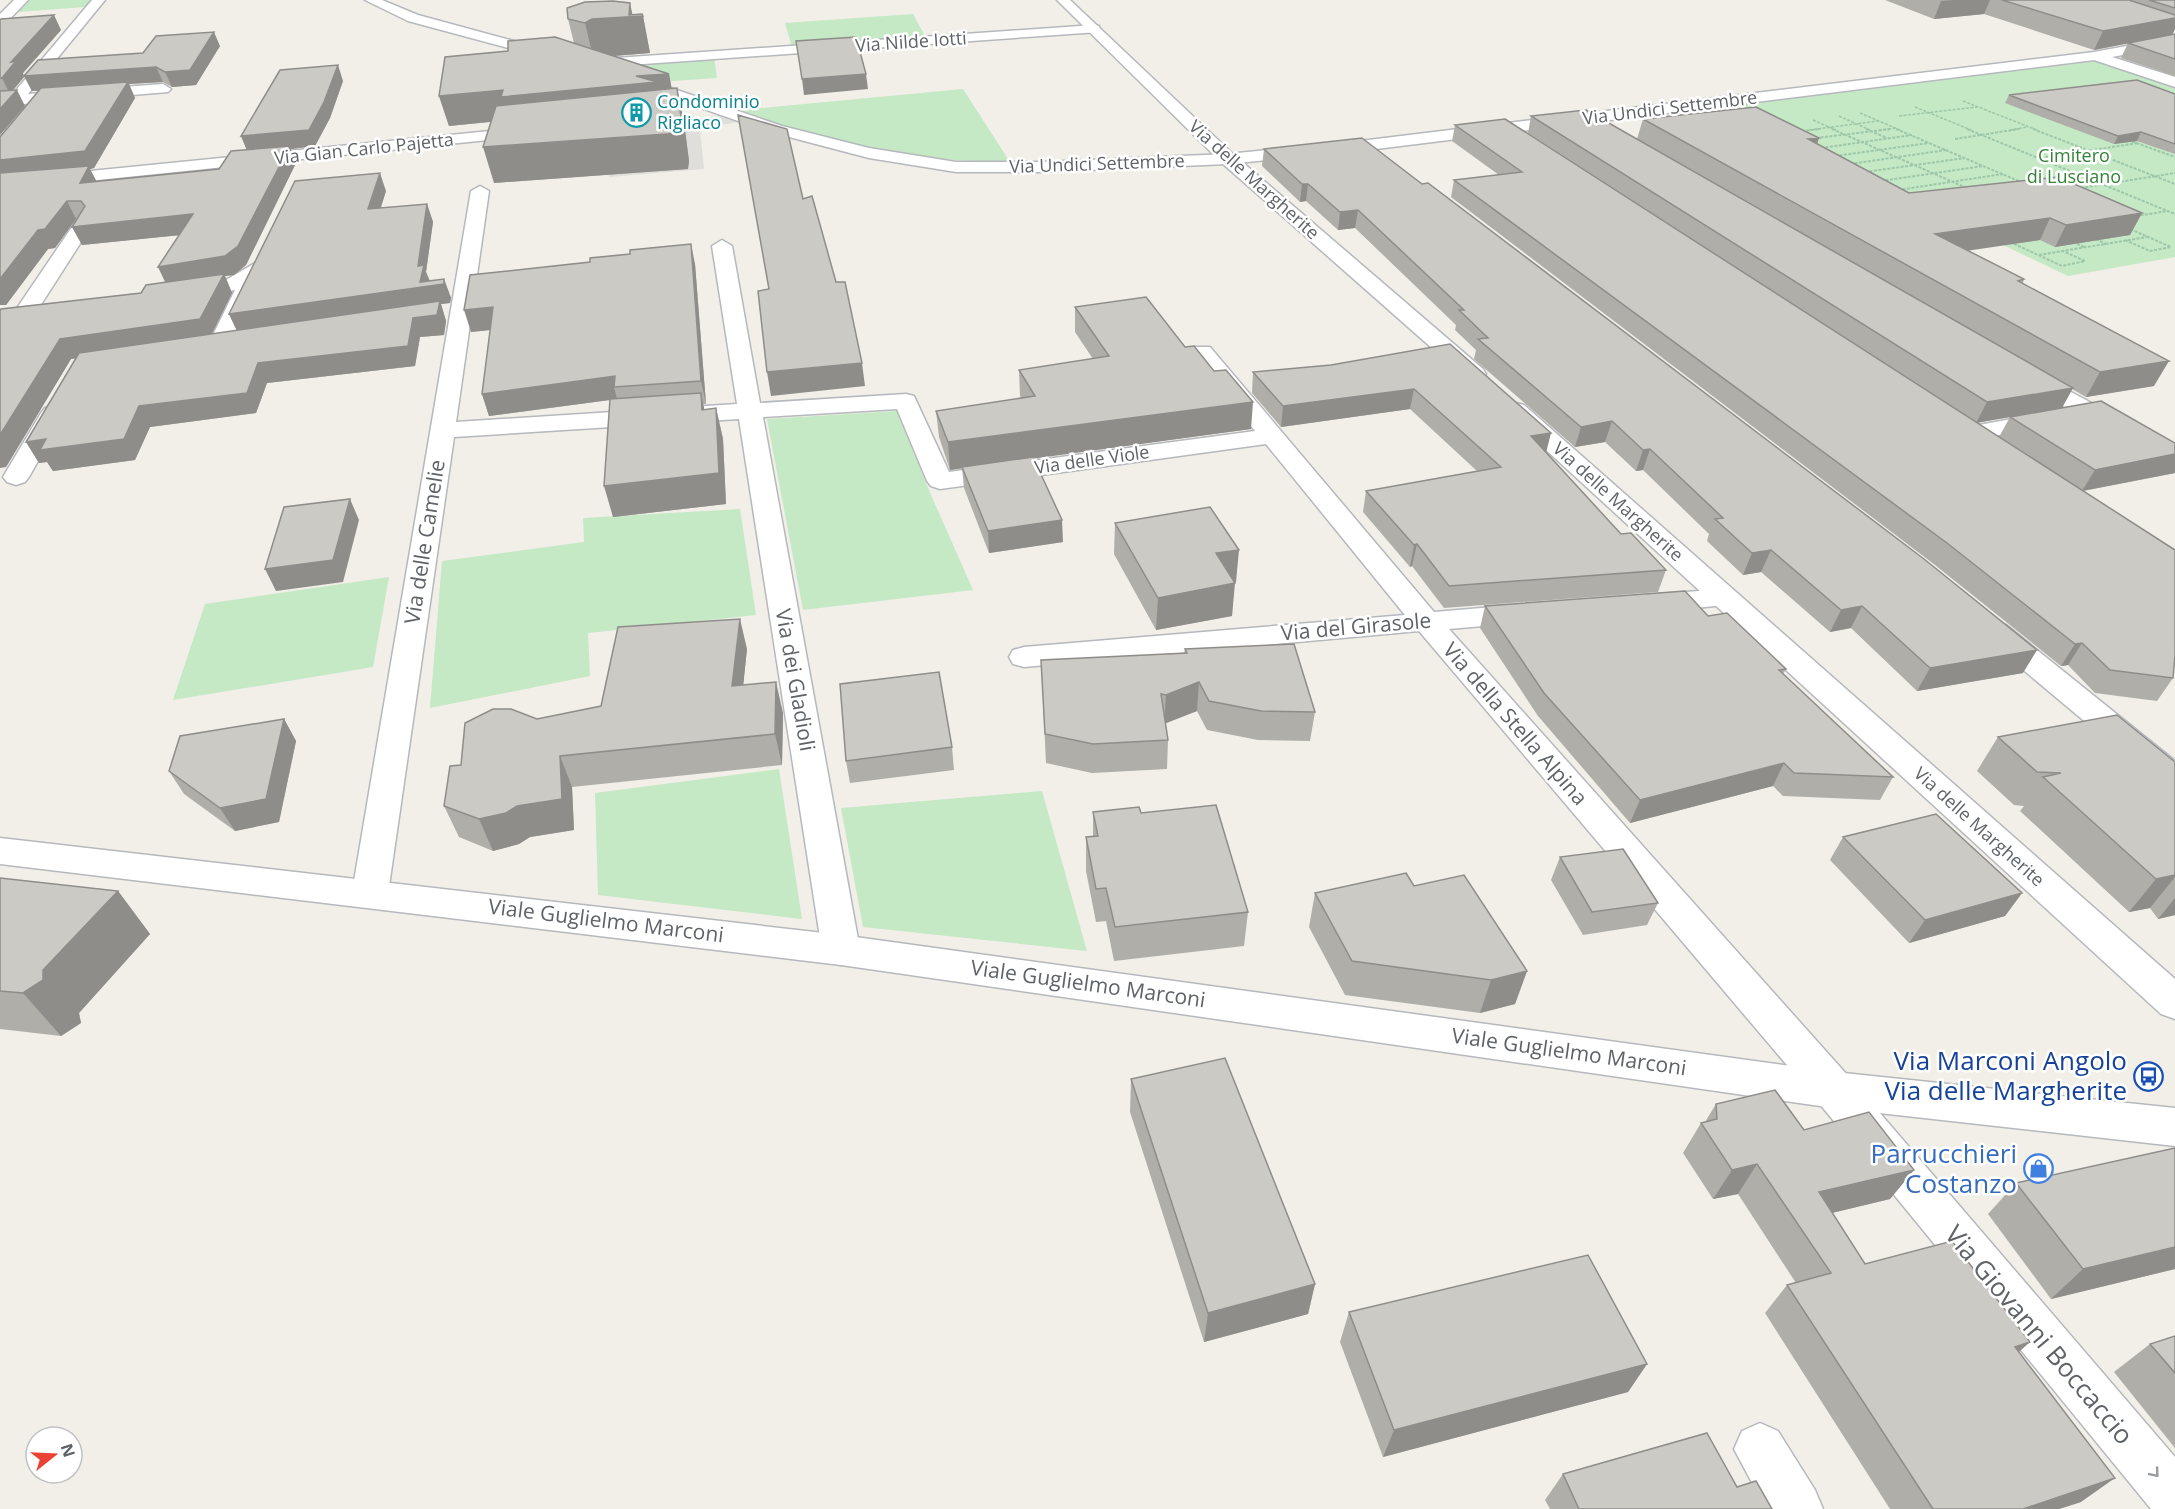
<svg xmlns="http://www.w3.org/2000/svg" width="2175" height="1509" viewBox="0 0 2175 1509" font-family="'Open Sans',sans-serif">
	<rect width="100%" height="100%" fill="#f1efe8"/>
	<path fill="#e0deda" d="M741,110L760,118L700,129L704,169L609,177L607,126L701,119Z"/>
	<path fill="#c5e8c5" d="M30,0H91L85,7L18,12Z
		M913,14L926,38L792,47L785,23Z
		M714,57L717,78L659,82L607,64Z
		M2097,61L2175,87V257L2068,276L1715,108Z
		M963,89L1010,162C919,162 825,145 741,110Z
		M897,411L931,495L973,590L803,610L767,419Z
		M740,509L756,615L588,633L590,676L430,708L442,561L584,542L583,518Z
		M389,577L373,667L173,700L205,604Z
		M779,769L802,919L598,895L595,793Z
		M1042,791L1087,951L863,927L841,808Z"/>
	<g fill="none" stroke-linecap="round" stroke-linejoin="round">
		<defs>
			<path id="minor" d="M14,0H28L5,24L0,25V14Z
				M92,0H105L28,94L163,84L171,89L168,92L0,106V96L12,95Z
				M365,0H382L418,15L558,53L560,56L553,60L408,21Z
				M1094,25L1099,26V32L601,67L594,63L601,59Z
				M2175,37V45L2112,57L2175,77V87L2094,60L1368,150L1228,164L1040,172H956L869,158L770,132L632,84L629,81L632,78H642L782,126L869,148L956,162H1040L1228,154L1368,140L2094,52Z
				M530,127L536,129L538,132L536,135L0,190V180Z
				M480,186L489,191L456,422L737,404L712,246L722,240L732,246L760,403L906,394L914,396L949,472L1255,431L1191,352L1194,347H1210L1434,612L1528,604L1538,607L1543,613L1538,619L1528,622L1449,629L1849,1077L2175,1457V1509H2151L1819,1103L1419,631L1024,667L1013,664L1009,657L1013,650L1024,647L1405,615L1266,444L940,489L931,486L927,481L897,409L763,417L860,950L855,961L841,965L827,961L822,950L739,419L454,437L388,893L383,903L370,907L357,903L352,893L471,191Z
				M83,219L92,225L35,314L32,319H16L13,314L76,221Z
				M257,262L264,264L267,268L259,276L261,279L230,345L227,350H211L208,345L235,290L186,298L179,296L176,292L179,288L226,280Z
				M2028,369L2099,407L2103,412L2099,417L2091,419L1971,440L1962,438L1959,433L1962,428L2068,409L2020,381L2017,376L2020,371Z
				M53,406L61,408L65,413L29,477L25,482L16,485L7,482L3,477L41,413L45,408Z
				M1724,589L1734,592L1738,598L1734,604L1648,613L1638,610L1633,604L1638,598L1648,595Z
				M1995,622L2006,625L2175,761V791L2163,787L1984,637L1980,631L1984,625Z
				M1760,1423L1778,1431L1815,1490L1823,1509H1766L1734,1449L1742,1431Z"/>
			<path id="tertiary" d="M1057,0H1070L1234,155L1483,369L1486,374L1483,379H1467L1222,163Z
				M1516,403L1524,405L2175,979V1019L2161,1014L1508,415L1504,410L1508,405Z
				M0,838L841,935L1834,1072L2175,1108V1146L1834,1108L841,965L0,864Z"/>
		</defs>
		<use href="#minor" stroke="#b5b8bc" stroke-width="3"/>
		<use href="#tertiary" stroke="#b5b8bc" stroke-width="3"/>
		<path stroke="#9cc7a9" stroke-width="1.5" stroke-dasharray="3 1.5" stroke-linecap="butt" d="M1963,101L2037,130
			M1915,107L1971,130
			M1860,113L1900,130
			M1839,116L1870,130
			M1899,116L1977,107
			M1813,120L1836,130
			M1809,130L1878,121
			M1879,130L1895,128
			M2010,130L2028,127"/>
		<path stroke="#9cc7a9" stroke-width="2" stroke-dasharray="3 1.5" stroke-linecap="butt" d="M1832,129L1969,189
			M1866,129L1887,138
			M1896,129L2021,182
			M1967,129L2175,214
			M2033,129L2175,184
			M1802,131L1821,129
			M1816,138L1891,129
			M1955,139L2019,129
			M2128,140L2175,157
			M1821,148L1912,135
			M1835,156L1929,143
			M2041,158L2138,143
			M1850,164L1946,150
			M1865,172L1965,158
			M1881,181L1983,166
			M2081,188L2175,173
			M1898,190L2003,174
			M2136,216L2168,211
			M2096,239L2106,244
			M2125,240L2150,251L2171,247L2130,229
			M2010,242L2062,266L2085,261L2063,251
			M2073,242L2084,247
			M2039,255L2147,237"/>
		<use href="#minor" fill="#fff" fill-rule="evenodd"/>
		<use href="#tertiary" fill="#fff" fill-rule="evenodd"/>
	</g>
	<path fill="#afaea9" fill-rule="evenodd" d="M1885,0H2175V29L2172,35L2175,34V76L2121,58L2128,43L2094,50L1984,14L1934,19Z
		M633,15L643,16L650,53L613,56L669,74L672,89L684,122L689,161L688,169L494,183L491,122L449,126L439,96L508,51L574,43L568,19Z
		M0,20L61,30L23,73L24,77L13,90L25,106L0,135Z
		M220,46L196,85L172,87L163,82L129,84L135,98L94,168L90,169L96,181L219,169L247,150L241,136L343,81L330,118L315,146L291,149L296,163L246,265L234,275L225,276L232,293L211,334L237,331L229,314L386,191L380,208L427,204L433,222L426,272L430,281L444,279L451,298L450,303L441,304L446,321L444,335L420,337L415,366L267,383L256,413L150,427L135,460L53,471L47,462L39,463L26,442L77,358L71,359L6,467L0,311L141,293L165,282L179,235L82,245L72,227L77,219H76L55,248L48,249L6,305L39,91H32L24,76L143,53Z
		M2175,94V154L2137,141L2114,144L2005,103L2009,95Z
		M1531,116L1637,139L1643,119L1819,138L1817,144L1909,193L2142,213L2130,235L2055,247L2040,240L1967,250L2024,279L2023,283L2154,386L2086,397L2072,389L2062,407L2175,473L2083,491L2173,678L2157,701L2095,693L2068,665L2061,666L1935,565L1451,197L1454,180L1499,175L1452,141L1455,125L1878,359L1528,133ZM2010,417L1999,437L1977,423L1995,419Z
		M1362,138L2023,673L1917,691L1851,628L1830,632L1761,572L1743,575L1707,541L1709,534L1643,470L1636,471L1605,442L1575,447L1474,359L1476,350L1455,330L1456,325L1355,228L1338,230L1306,201L1300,202L1262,166L1264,149Z
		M695,264L706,404H703L704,410L716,408L723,439L726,504L613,517L610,400L489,416L482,394L490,330L471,332Z
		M1075,307L1185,347L1251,429L1033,458L1063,542L989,553L964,488L962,468L950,470L939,437L936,411L1021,398L1020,396L1019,370L1093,359L1075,332Z
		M1450,344L1546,452L1621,534L1666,570L1658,592L1444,608L1412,566L1410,567L1363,512L1366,491L1477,471L1410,409L1281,427L1252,393L1253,372L1331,365Z
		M1115,523L1236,582H1234L1232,616L1156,630L1114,554Z
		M1485,606L1708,616L1786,669L1783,674L1893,777L1880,800L1783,796L1773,786L1630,823L1538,716L1480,628Z
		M747,649L743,685L783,713L782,765L572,787L574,830L530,837L519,844L493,851L459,837L444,806L461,765L537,719L601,706Z
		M1185,649L1315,712L1310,741L1258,740L1207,730L1197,711L1165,723L1168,740L1167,769L1092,773L1046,763L1041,660L1184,654Z
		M284,719L296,741L279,822L235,831L184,794L169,771Z
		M1998,737L2175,762V915L2158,919L2150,908L2129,912L2020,811L2024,806L2014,805L1977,771Z
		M952,747L954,770L850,783L846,761Z
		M1093,812L1141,813L1248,912L1244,946L1114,961L1106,921L1096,922L1086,871V837L1093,836Z
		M1843,837L2022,893L2005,916L1909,943L1830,860Z
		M1560,857L1658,903L1647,925L1583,935L1551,880Z
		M0,878L118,891L150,934L79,1013L81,1023L61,1036L0,1029Z
		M1414,886L1527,971L1515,1004L1480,1013L1345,995L1309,927L1315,893Z
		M1131,1079L1315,1284L1308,1314L1204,1342L1130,1112Z
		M1716,1104L1804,1130L1914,1170L1890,1199L1832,1213L1865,1264L2019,1352L2081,1502L2059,1509H1890L1765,1313L1787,1285L1796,1283L1738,1194L1713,1199L1683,1153L1701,1123L1705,1122Z
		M2175,1148V1269L2051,1299L1988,1214L2016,1183Z
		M1349,1312L1647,1364L1628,1392L1383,1457L1340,1342Z
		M2175,1336V1448L2114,1372L2150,1344Z
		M1563,1474L1772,1509H1550L1545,1500Z"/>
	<path fill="#8f8d8a" d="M1954,0H1990L1984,14L1934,19L1941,1Z
		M630,3L633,17L643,16L650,53L601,57L594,61L585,23L592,19L629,15Z
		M54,15L61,30L23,73L24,77L10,94L2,78L11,62Z
		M2175,18V29L2172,35L2094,50L2103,31Z
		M214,32L220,46L196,85L172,87L165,72Z
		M338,65L343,81L330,118L315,146L291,149L296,163L246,265L234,275L225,276L232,293L210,338L71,359L6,467L0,468V435L60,339L167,286L158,267L248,153L241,136Z
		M156,67L163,82L129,84L135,98L94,168L90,169L98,184L0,178V160L126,84L32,91L24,76Z
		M669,74L674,103L449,126L439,96L636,76Z
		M866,74L868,89L804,95L802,79Z
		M677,88L684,122L689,161L688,169L494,183L483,147Z
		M17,90L25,106L0,135V109Z
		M2141,132L2137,141L2114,144L2118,136Z
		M1819,138L1812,158L1808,139Z
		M380,173L386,191L375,227L368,209Z
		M1302,184H1308L1306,201L1300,202Z
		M67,201L76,219L55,248L48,249L6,305H0V279L38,230Z
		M427,204L433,222L426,272L431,284L444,279L451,298L450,303L441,304L446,321L444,335L420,337L415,366L267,383L256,413L150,427L135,460L53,471L47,462L39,463L26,442L139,406L238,333L229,314L420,282L418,266Z
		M1358,210L1355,228L1338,230L1340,212Z
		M2142,213L2130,235L2055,247L2066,225Z
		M193,214L201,233L82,245L72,227Z
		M2050,218L2040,240L1925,257L1935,234Z
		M691,244L695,264L706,404L701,381Z
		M493,307L500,329L471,332L464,310Z
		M2169,361L2154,386L2086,397L2100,372Z
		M862,363L865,386L771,396L767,372Z
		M615,376L614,387L617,399L489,416L482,394Z
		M2073,388L2062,408L1976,423L1987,402Z
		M1414,389L1410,409L1281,427L1283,406Z
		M701,393L707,423L702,410Z
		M1253,402L1251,429L950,470L948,442Z
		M716,408L723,439L726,504L613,517L604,486Z
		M1612,421L1605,442L1575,447L1581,427Z
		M1551,433L1546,453L1531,436Z
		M1650,449L1643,470L1636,471L1643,450Z
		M2175,454V473L2082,491L2095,470Z
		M350,499L359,520L343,582L276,591L265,569Z
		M1062,520L1063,542L989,553L988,531Z
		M1417,544L1412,566L1410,567L1414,545Z
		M1239,550L1236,582L1213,586L1216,553Z
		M1771,550L1761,572L1743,575L1752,553Z
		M1235,583L1232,616L1156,630L1158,598Z
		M1862,606L1851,628L1830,632L1841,610Z
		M740,619L747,649L740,717L732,686Z
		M2082,643L2068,665L2061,666L2075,644Z
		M2037,650L2023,673L1917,691L1930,668Z
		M776,682L783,713L782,765L775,734Z
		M1199,682L1197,711L1164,724L1166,695Z
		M284,719L296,741L279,822L235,831L220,808Z
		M560,756L572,787L574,830L530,837L519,844L493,851L479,819Z
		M1784,763L1773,786L1630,823L1640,800Z
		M2175,875V877L2150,908L2129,912L2156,879Z
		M118,891L150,934L79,1013L81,1023L61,1036L23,993L43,970Z
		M2022,893L2005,916L1909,943L1925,920Z
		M2175,898V915L2158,919Z
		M1527,971L1515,1004L1480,1013L1491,980Z
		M1757,1164L1738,1194L1713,1199L1732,1170Z
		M1914,1170L1890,1199L1798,1221L1819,1192Z
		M2175,1247V1269L2051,1299L2083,1269Z
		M1315,1284L1308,1314L1204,1342L1208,1313Z
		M2030,1342L2000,1369L2015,1347Z
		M1647,1364L1628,1392L1383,1457L1394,1430Z
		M2115,1478L2081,1502L2059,1509H2023Z"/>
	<path fill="#cccac5" stroke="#8f8d8a" stroke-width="1.5" d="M2002,0H2129L2175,15V18L2103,31Z
		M2149,0H2175V8Z
		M613,1L630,3L629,15L642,14L643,16L592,19L585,23L568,19L567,8L585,2Z
		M54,15L11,62L16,61L2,78H0V20L1,19Z
		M214,32L190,70L165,72L156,67L24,76L38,60L143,53L156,36Z
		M2175,34V59L2128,43Z
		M555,37L669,74L636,76L657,82L501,97L503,90L439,96L445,57L508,51V41Z
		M856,37L866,74L802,79L796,41Z
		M338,65L324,102L309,130L241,136L280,70Z
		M2137,80L2175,94V144L2141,132L2118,136L2009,95Z
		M128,82L85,151L0,160V137L41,88Z
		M677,88L682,125L681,133L483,147L496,106Z
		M17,90L0,109V91Z
		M1756,107L1819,138L1808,139L1909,193L2058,177L2142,213L2066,225L2050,218L1935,234L2024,279L2018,281L2169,361L2100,372L1643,119Z
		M1586,110L2073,388L1987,402L1531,116Z
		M738,115L787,129L803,199L812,196L836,282H845L862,363L767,372L758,291L769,289Z
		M1505,119L2175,550V655L2173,678L2110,670L2082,643L2075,644L1947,543L1454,180L1522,172L1455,125Z
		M1362,138L1422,184L1428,183L1924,559L2037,650L1930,668L1862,606L1841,610L1771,550L1752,553L1715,519L1723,518L1650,449L1643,450L1612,421L1581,427L1478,339L1488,338L1459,310H1464L1358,210L1340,212L1308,184H1302L1264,149Z
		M290,146L238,246L225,256L158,267L193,214L72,227L85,206L81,201H67L45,229L38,230L0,279V173L89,166L80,183L219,169L231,151Z
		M380,173L368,209L427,204L418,266L424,265L420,282L444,279V284L229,314L295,181Z
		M691,244L701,381L614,387L615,376L482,394L493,307L464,310L470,275L590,262V258L630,254V250Z
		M224,274L200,319L60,339L0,435V311L1,309L141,293L146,285Z
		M1146,297L1185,347L1194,346L1214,371L1226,370L1253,402L948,442L936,411L1035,396L1019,370L1109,356L1075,307Z
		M440,301L437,315L413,318L408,346L258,363L247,393L139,406L124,439L40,450L46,439L26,442L79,353Z
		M1450,344L1551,433L1531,436L1621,534L1631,533L1666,570L1449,586L1417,544L1414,545L1366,491L1501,467L1414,389L1283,406L1253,372L1331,365Z
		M701,393L702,410L716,408L719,473L604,486L610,399Z
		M2101,401L2175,443V454L2095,470L2010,417Z
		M1033,457L1062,520L988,531L962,467Z
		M350,499L333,560L265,569L284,507Z
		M1210,507L1239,550L1216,553L1235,583L1158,598L1115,523Z
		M1685,591L1708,616L1727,613L1786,669L1779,670L1893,777L1794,773L1784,763L1640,800L1544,693L1485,606Z
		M740,619L732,686L776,682L775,734L560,756L562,799L517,806L506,813L479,819L444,806L450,766L461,765L465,723L493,709H511L537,719L601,706L618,627Z
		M1294,644L1315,712L1261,711L1209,701L1199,682L1166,695L1161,694L1168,740L1093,744L1045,734L1041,660L1187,653L1185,649Z
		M939,672L952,747L846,761L840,684Z
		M2117,715L2175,762V875L2156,879L2043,777L2061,773L2037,772L1998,737Z
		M284,719L266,799L220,808L169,771L180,736Z
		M1216,805L1248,912L1115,927L1106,888L1096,889L1086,837L1098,836L1093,812L1139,807L1141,813Z
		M1936,814L2022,893L1925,920L1843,837Z
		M1623,849L1658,903L1592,912L1560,857Z
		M1406,873L1414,886L1464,875L1527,971L1491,980L1352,961L1315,893Z
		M0,878L118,891L43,970V980L23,993L0,991Z
		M1225,1058L1315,1284L1208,1313L1131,1079Z
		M1775,1090L1804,1130L1869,1112L1914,1170L1819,1192L1865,1264L1952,1241L2030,1342L2015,1347L2115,1478L2023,1509H1933L1787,1285L1831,1273L1757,1164L1732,1170L1701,1123L1717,1119L1716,1104Z
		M2175,1148V1247L2083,1269L2016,1183Z
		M1588,1255L1647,1364L1394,1430L1349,1312Z
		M2175,1336V1373L2150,1344Z
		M1707,1433L1737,1487L1756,1481L1772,1509H1579L1563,1474Z"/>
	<defs><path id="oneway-chevron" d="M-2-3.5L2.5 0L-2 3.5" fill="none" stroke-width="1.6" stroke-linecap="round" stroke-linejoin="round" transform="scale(1.5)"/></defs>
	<use stroke="#979a9d" href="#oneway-chevron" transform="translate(2155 1473) rotate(50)"/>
	<defs>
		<symbol id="building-ring" viewBox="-11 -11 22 22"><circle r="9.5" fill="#fff" stroke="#0f9aa8" stroke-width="1.5"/><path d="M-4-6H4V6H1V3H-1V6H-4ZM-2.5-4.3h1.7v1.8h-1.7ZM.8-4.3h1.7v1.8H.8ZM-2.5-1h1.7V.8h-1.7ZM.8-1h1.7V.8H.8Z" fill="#0f9aa8"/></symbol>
		<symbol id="bus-ring" viewBox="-11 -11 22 22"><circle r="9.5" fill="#fff" stroke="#1a4fb4" stroke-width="1.5"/><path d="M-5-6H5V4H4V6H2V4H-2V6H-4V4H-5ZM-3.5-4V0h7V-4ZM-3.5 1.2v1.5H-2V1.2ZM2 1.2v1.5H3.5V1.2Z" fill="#1a4fb4"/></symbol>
		<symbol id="shop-ring" viewBox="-11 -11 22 22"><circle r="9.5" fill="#fff" stroke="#3f7fe0" stroke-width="1.5"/><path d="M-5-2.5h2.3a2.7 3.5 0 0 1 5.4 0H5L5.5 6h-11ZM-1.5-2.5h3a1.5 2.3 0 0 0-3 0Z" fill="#3f7fe0"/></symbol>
	</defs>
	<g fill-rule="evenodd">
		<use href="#building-ring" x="620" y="96" width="33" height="33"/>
		<use href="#bus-ring" x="2132" y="1060" width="33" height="33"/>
		<use href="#shop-ring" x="2022" y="1152" width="33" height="33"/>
	</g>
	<g text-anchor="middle" stroke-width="5" stroke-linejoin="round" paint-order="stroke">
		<g font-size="18" fill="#5f6368" stroke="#fff">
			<text transform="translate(911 42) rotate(-4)" y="6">Via Nilde Iotti</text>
			<text transform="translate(1670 108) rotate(-7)" y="6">Via Undici Settembre</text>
			<text transform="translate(364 149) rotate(-6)" y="6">Via Gian Carlo Pajetta</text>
			<text transform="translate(1097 164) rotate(-2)" y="6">Via Undici Settembre</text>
			<text transform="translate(1254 180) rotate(42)" y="6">Via delle Margherite</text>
			<text transform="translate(1092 460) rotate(-8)" y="6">Via delle Viole</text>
			<text transform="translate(1618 502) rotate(42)" y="6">Via delle Margherite</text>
			<text transform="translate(1979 827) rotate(42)" y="6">Via delle Margherite</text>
		</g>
		<g font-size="18" fill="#0d838f" stroke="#fff" text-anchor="start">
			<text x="657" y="108">Condominio<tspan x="657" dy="21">Rigliaco</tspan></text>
		</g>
		<g font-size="18" fill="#348238" stroke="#fff">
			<text x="2074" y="162">Cimitero<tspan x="2074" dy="21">di Lusciano</tspan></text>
		</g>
		<g font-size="21" fill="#5f6368" stroke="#fff">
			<text transform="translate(425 542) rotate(-81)" y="7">Via delle Camelie</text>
			<text transform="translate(1356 627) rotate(-5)" y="7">Via del Girasole</text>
			<text transform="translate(795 680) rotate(80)" y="7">Via dei Gladioli</text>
			<text transform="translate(1515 724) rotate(49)" y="7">Via della Stella Alpina</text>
			<text transform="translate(606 921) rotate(7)" y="7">Viale Guglielmo Marconi</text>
			<text transform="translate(1088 984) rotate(8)" y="7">Viale Guglielmo Marconi</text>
			<text transform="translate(1569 1052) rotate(8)" y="7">Viale Guglielmo Marconi</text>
		</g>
		<g font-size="26" fill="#164399" stroke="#fff" text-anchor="end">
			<text x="2127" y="1070">Via Marconi Angolo<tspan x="2127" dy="30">Via delle Margherite</tspan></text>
		</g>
		<g font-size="26" fill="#366cbe" stroke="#fff" text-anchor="end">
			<text x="2017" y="1163">Parrucchieri<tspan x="2017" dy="30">Costanzo</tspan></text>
		</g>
		<g font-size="26" fill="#5f6368" stroke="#fff">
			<text transform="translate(2039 1335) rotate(50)" y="9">Via Giovanni Boccaccio</text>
		</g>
	</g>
	<g transform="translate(54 1455) rotate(72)"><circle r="28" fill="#ffffff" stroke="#bfc1c3" stroke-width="1.5"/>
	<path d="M0-4.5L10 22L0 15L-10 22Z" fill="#ea4335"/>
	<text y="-9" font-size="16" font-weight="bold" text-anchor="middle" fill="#5f6368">N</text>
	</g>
</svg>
